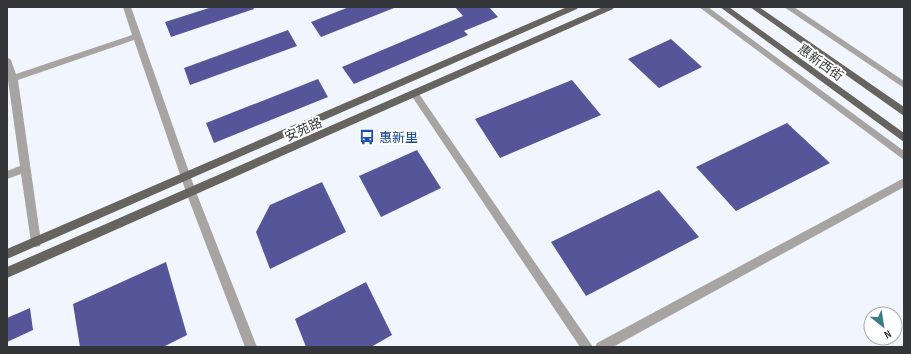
<svg xmlns="http://www.w3.org/2000/svg" width="911" height="354" viewBox="0 0 911 354" font-family="'Sofia Sans Condensed','Noto Sans SC',sans-serif">
	<rect width="100%" height="100%" fill="#f1f5fd"/>
	<path fill="#55559a" d="M212,7H253L254,9L171,37L165,22Z
		M349,7H394V8L321,37L311,22Z
		M455,7H489L498,17L464,31L468,35L354,84L342,67L463,16Z
		M288,30L297,46L190,85L184,68Z
		M671,39L702,67L659,88L628,59Z
		M318,79L328,97L214,143L206,123Z
		M572,80L601,115L500,158L475,119Z
		M787,123L830,163L736,211L696,167Z
		M417,150L441,188L381,217L359,176Z
		M322,182L346,232L270,269L256,232L270,205Z
		M659,190L699,237L586,296L551,242Z
		M166,262L187,335L163,347H80L73,304Z
		M366,282L392,335L371,347H306L295,319Z
		M30,308L33,330L7,342V318Z"/>
	<g fill="none" stroke-linecap="round" stroke-linejoin="round">
		<path fill="#a7a4a2" fill-rule="evenodd" d="M123,7H131L196,192L257,347H245L186,192L134,40L18,80L41,242L40,246L36,247L32,246L31,242L21,174L7,179V171L20,166L7,73V57L11,60L16,74L132,35Z
			M699,7H708L904,151V160Z
			M784,7H794L904,81V88Z
			M414,90L417,91L593,347H580L411,95L410,93L411,91Z
			M904,178V187L613,347H595L597,343Z"/>
		<path fill="#67635e" fill-rule="evenodd" d="M567,7H578L577,9L7,259V249Z
			M603,7H614L613,9L7,278V267Z
			M720,7H729L904,133V142Z
			M750,7H759L904,107V116Z"/>
	</g>
	<defs>
		<symbol id="bus-bare" viewBox="-9 -9 18 18"><path d="M-5-6H5V4H4V6H2V4H-2V6H-4V4H-5ZM-3.5-4V0h7V-4ZM-3.5 1.2v1.5H-2V1.2ZM2 1.2v1.5H3.5V1.2Z" fill="#1a4fb4" stroke="#fff" stroke-width="2.5" paint-order="stroke"/></symbol>
	</defs>
	<g fill-rule="evenodd">
		<use href="#bus-bare" x="356" y="126" width="22" height="22"/>
	</g>
	<g text-anchor="middle" stroke-width="4" stroke-linejoin="round" paint-order="stroke">
		<g font-size="13" fill="#333538" stroke="#fff">
			<text transform="translate(821 62) rotate(36)" y="5">惠新西街</text>
			<text transform="translate(303 129) rotate(-24)" y="5">安苑路</text>
		</g>
		<g font-size="13" fill="#164399" stroke="#fff" text-anchor="start">
			<text x="379" y="142">惠新里</text>
		</g>
	</g>
	<rect width="911" height="354" fill="none" stroke="#333538" stroke-width="16"/>
	<g transform="translate(883 326) rotate(150)"><circle r="19" fill="#ffffff" stroke="#adaeaf"/>
	<path d="M0-3L7 15L0 10L-7 15Z" fill="#377b8a"/>
	<text y="-6" font-size="11" font-weight="bold" text-anchor="middle" fill="#333538">N</text>
	</g>
</svg>
